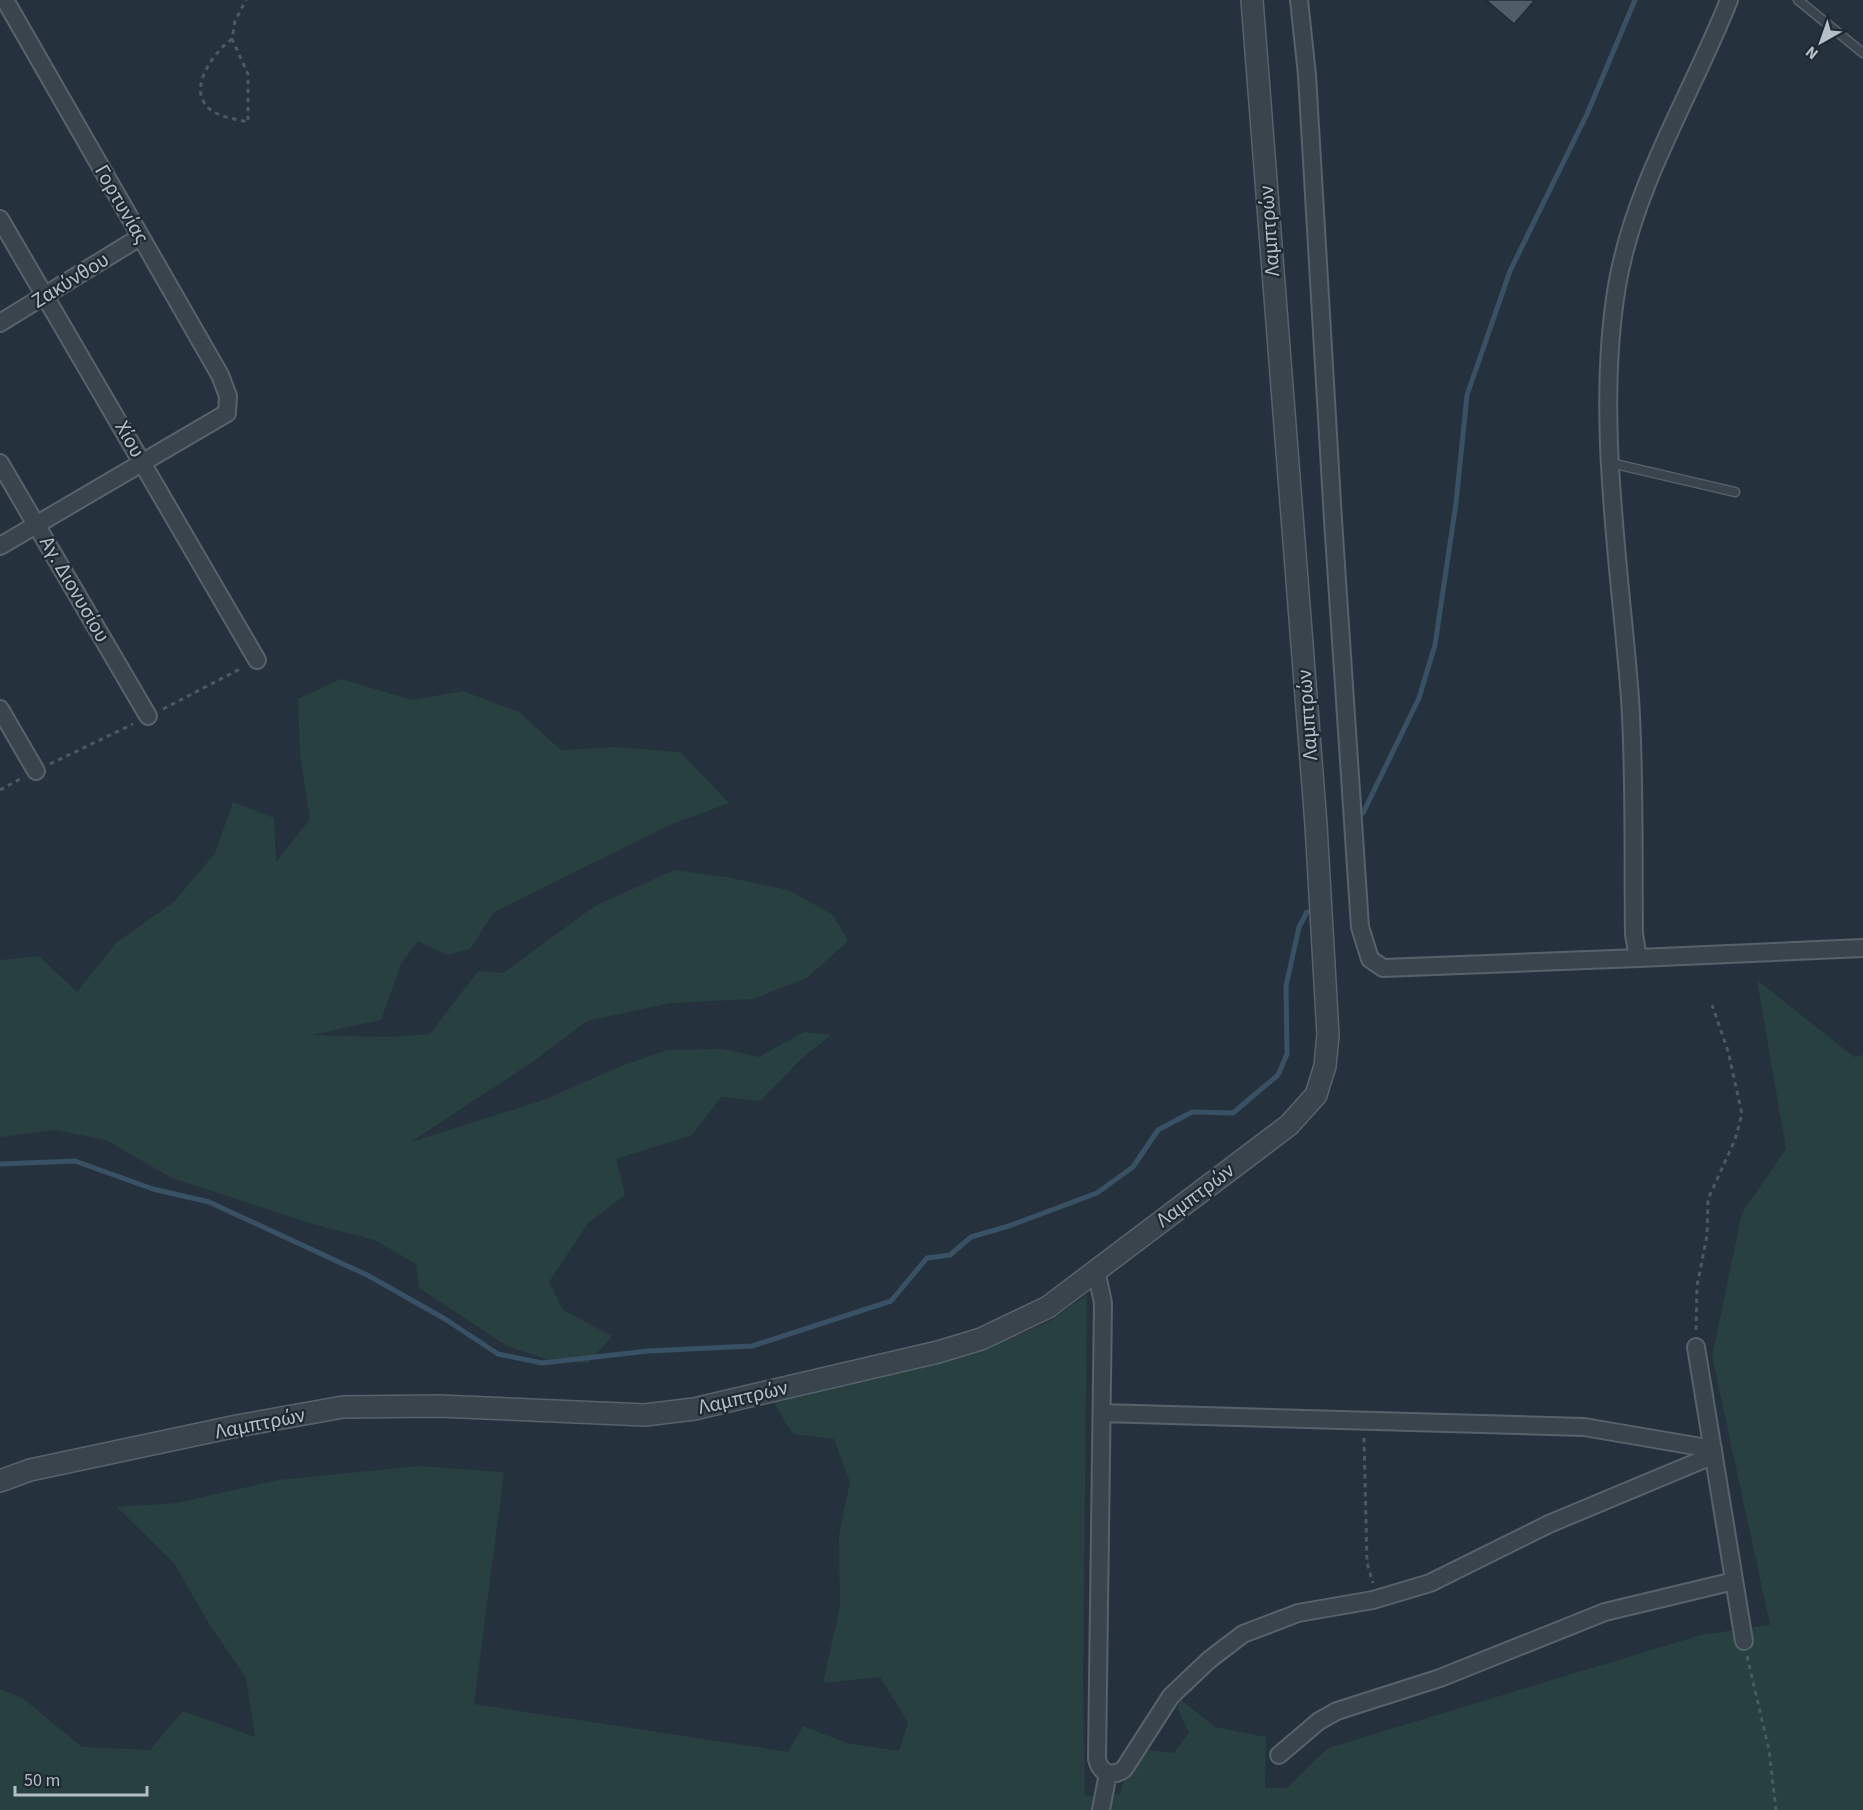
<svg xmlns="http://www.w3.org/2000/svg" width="1863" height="1810" viewBox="0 0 1863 1810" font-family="'Source Sans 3',sans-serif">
	<rect width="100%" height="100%" fill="#25323d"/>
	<path fill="#28403f" d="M341,679L412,700L463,691L519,712L561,750L616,747L680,752L729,803L672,824L494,912L470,949L447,955L418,941L401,964L381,1020L312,1035L389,1037L430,1034L478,971L503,973L595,906L674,870L726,877L788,890L833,915L848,941L807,978L753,999L671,1003L587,1021L534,1061L411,1142L544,1100L621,1066L667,1050L723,1049L759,1057L804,1032L831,1035L802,1058L760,1101L721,1097L692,1135L616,1159L625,1195L588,1223L549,1282L563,1310L612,1336L588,1363L551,1361L507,1346L419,1288L416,1264L375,1240L316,1225L172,1178L106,1140L56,1130L0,1137V960L39,956L77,992L117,942L174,902L215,853L233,802L274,818L276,862L310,819L300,755L298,699Z
		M1757,980L1854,1057L1863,1055V1810H0V1689L21,1697L82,1747L150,1750L183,1711L255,1737L246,1678L206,1619L174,1563L117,1507L177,1503L278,1480L419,1466L504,1472L474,1704L788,1752L803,1726L847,1743L899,1751L908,1722L880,1677L823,1683L840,1606L839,1536L850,1482L834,1439L793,1434L774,1403L982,1351L1048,1322L1087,1295L1083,1679L1085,1796L1120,1794L1124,1781L1148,1750L1174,1753L1189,1732L1177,1708L1181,1700L1215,1727L1266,1737L1265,1788H1287L1328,1748L1701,1635L1770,1625L1712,1356L1742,1213L1786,1149Z"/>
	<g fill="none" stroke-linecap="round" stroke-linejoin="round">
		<path stroke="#395164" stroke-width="5" d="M1363,813L1419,698L1435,645L1456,503L1467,395L1510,271L1587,114L1635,0
			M0,1164L75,1161L153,1189L209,1202L369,1276L445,1319L498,1354L542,1363L648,1351L752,1346L891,1301L927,1258L950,1255L971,1237L1009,1226L1097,1193L1133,1167L1158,1130L1192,1112L1233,1113L1278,1075L1287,1054L1286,986L1299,927L1307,912"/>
	</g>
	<path fill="#4e5d68" stroke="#202b34" stroke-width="1.5" d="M1486,0H1535L1514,24Z"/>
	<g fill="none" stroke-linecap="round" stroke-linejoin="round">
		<defs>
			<path id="service" d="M1798,0L1863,53
				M1611,463L1735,492"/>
			<path id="minor" d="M1299,0L1307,75L1333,520L1360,927L1370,959L1383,968L1638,958L1634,934C1633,855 1635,776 1630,698C1620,566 1595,417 1617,286C1634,185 1692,94 1729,0
				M0,219L257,660
				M0,323L140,237
				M0,463L148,716
				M0,546L227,413L228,396L220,375L5,0
				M0,709L36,771
				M1638,958L1863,948
				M1096,1270L1103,1303L1097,1759C1100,1773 1112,1778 1124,1769L1171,1696L1209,1660L1243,1634L1298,1613L1373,1600L1430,1583L1549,1524L1714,1455
				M1696,1347L1744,1641
				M1102,1413L1584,1427L1713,1449
				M1279,1755L1319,1721L1337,1711L1440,1678L1605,1612L1734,1581
				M1101,1810L1108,1773"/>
			<path id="tertiary" d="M0,1481L30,1470L237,1426L343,1407L439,1406L645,1415L694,1409L938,1352L981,1339L1048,1307L1289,1125L1316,1095L1325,1066L1328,1035L1316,825L1252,0"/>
		</defs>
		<use href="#service" stroke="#57626b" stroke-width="11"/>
		<use href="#minor" stroke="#57626b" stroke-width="20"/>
		<use href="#tertiary" stroke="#57626b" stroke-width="24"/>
		<path stroke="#475c5c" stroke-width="3" stroke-dasharray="4.5 4.5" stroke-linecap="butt" d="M232,39C216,50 190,84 205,104C213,116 234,119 248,122V74L232,39L235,21L246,0
			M163,709L242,668
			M50,764L133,724
			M0,790L22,778
			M1696,1330L1697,1286L1707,1236L1708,1199L1735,1140L1742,1114L1728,1051L1712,1005
			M1364,1438L1367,1563L1373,1583
			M1747,1656L1769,1750L1776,1810"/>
		<use href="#service" stroke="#39444d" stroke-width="8"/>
		<use href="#minor" stroke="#39444d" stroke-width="16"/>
		<use href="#tertiary" stroke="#39444d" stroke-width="21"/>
	</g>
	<g text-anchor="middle" stroke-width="4.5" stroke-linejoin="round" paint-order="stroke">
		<g font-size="21" fill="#b5bfc8" stroke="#1e2932">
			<text transform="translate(122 204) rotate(60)" y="7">Γορτυνίας</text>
			<text transform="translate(1269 231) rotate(-94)" y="7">Λαμπτρών</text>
			<text transform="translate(70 280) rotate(-32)" y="7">Ζακύνθου</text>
			<text transform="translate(130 439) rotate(60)" y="7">Χίου</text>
			<text transform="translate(75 589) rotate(60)" y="7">Αγ. Διονυσίου</text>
			<text transform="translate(1307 715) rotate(-94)" y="7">Λαμπτρών</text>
			<text transform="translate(1195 1195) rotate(-37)" y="7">Λαμπτρών</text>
			<text transform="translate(743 1397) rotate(-13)" y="7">Λαμπτρών</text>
			<text transform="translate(260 1423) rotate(-11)" y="7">Λαμπτρών</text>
		</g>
	</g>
	<g transform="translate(1821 42) rotate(220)" stroke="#1e2932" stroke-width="4.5" paint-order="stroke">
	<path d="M0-4.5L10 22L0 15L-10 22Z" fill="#b5bfc8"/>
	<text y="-9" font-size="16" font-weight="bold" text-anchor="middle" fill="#b5bfc8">N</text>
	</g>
	<path d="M15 1786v9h132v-9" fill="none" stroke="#b5bfc8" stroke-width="3"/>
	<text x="24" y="1786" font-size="18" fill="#b5bfc8" stroke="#1e2932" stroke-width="4.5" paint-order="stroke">50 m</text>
</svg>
